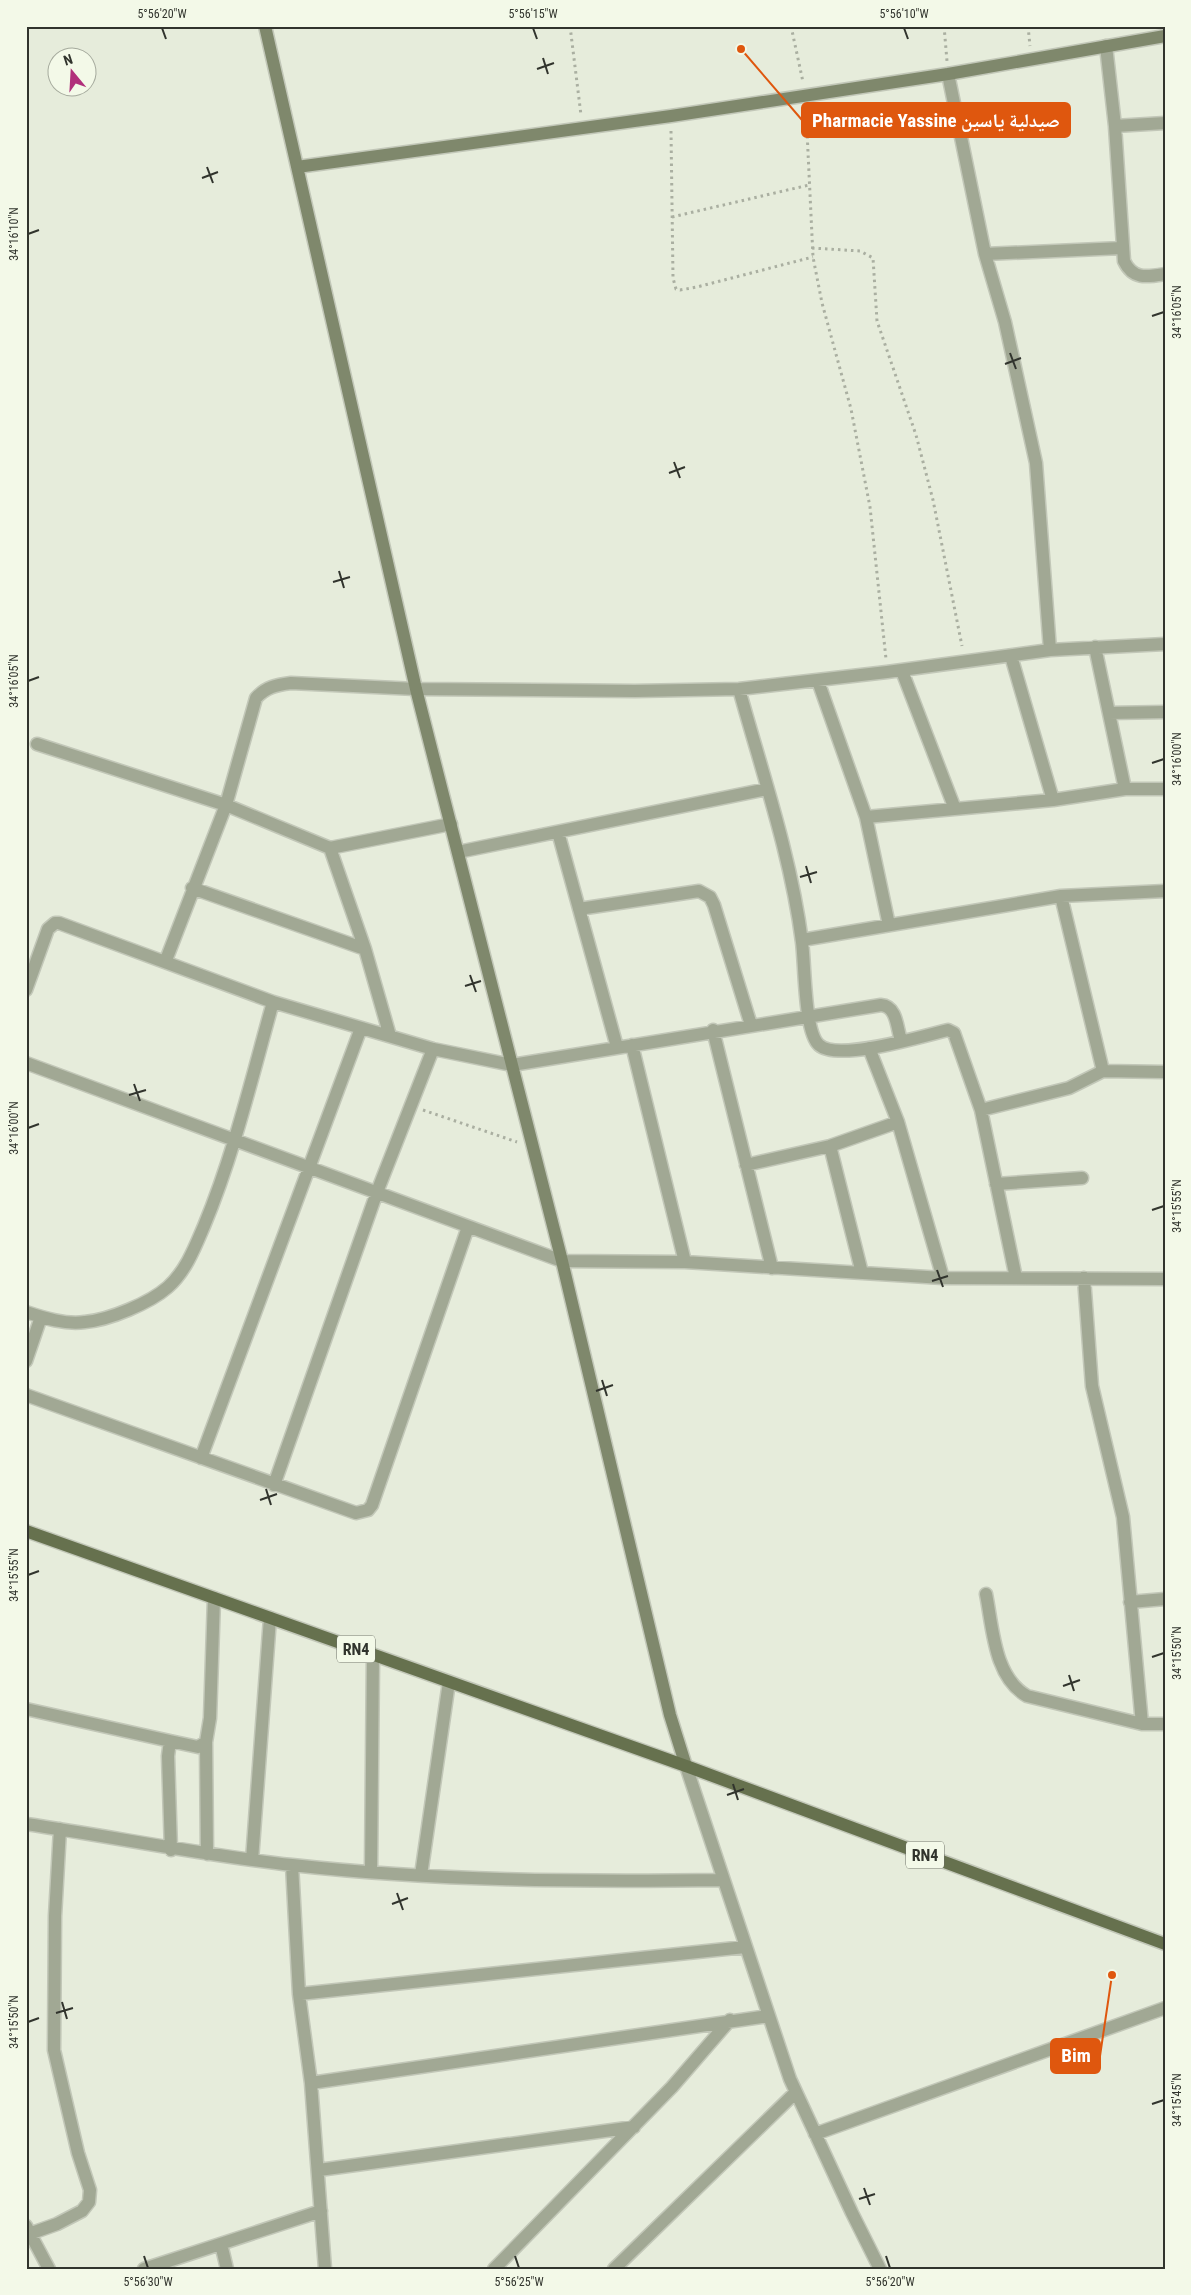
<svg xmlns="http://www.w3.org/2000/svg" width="1191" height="2295" viewBox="0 0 1191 2295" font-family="'Roboto Condensed','Noto Naskh Arabic',sans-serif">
	<rect width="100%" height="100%" fill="#e6ecdb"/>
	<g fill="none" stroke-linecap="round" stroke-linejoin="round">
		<defs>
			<path id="street" d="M1106,46L1115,126L1124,261C1133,280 1147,277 1165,274
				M948,74L985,254L1005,322L1036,463L1050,650
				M1115,126L1165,123
				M985,254L1122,248
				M1011,656L1053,800
				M902,671L955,809
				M818,681L866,817
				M739,689C762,772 791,856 802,942C805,963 804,1032 819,1045C838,1062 923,1036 948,1030L954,1033L981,1110L1016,1278
				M1109,713L1165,712
				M37,744L226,805L330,848L365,949L390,1036
				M1125,789H1165
				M558,832L617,1047
				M330,848L451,824
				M458,852L767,789
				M192,888L365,949
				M579,909L699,891L710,897L714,905L751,1025
				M889,925L866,817L1053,800L1125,789L1095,647
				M802,940L1061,896
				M166,960L226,805L256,698C266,687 276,685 291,683L416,689L635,691L739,689L887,672L1050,650L1165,644
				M26,990L48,929L55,923H59L273,1002L433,1049L512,1065L881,1005C897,1006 897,1028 901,1041
				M713,1030L772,1268
				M632,1045L685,1262
				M869,1048L898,1122L943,1278
				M26,1063L562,1261L685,1262L943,1278L1165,1279
				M1103,1071L1061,896L1165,891
				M981,1110L1069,1088L1103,1071L1165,1072
				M830,1146L862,1273
				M746,1165L830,1146L898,1122
				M996,1184L1082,1178
				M1084,1278L1092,1386L1123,1517L1142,1724
				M26,1312C44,1318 66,1325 85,1322C109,1320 150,1303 168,1287C186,1271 195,1247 204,1226C234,1154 252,1077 273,1002
				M26,1361L41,1317
				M26,1395L356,1513L368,1510L372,1505L468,1227
				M201,1458L361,1028
				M274,1485L377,1192L433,1049
				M986,1594C993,1629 994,1677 1027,1696L1142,1724H1165
				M1130,1602L1165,1599
				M26,1709L170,1741L168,1756L171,1850
				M170,1741L198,1747L206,1742L210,1718L214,1598
				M206,1742L207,1854
				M686,1766L790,2079L852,2213L880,2269
				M26,1824C115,1837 202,1855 292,1865C435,1881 579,1882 723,1880
				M252,1860L270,1618
				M292,1865L299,1994L311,2083L325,2269
				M371,1872L373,1655
				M421,1875L449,1682
				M299,1994L745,1947
				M311,2083L768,2016
				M815,2134L1165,2008
				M319,2170L634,2127
				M26,2226L49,2269
				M29,2234L57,2224L82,2211L89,2202L90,2190L78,2153L54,2050L55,1916L60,1829
				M221,2244L227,2269
				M144,2269L321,2211
				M494,2269L672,2087L730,2020
				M614,2269L796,2092"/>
			<path id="secondary" d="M265,26L416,689L562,1261L670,1715L686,1766
				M297,167L671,116L948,74L1165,36"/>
			<path id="primary" d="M26,1531L686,1766L1165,1944"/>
		</defs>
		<use href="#street" stroke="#c2c7b8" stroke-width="15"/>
		<use href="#secondary" stroke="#c2c7b8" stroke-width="15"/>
		<use href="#primary" stroke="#c2c7b8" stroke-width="15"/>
		<path stroke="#aaafa1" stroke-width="3" stroke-dasharray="2.5 4" stroke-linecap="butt" d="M570,26L581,115
			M791,26L803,82
			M944,26L947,61
			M1028,26L1030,46
			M806,110L813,257L822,303L851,409L870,507L886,659
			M671,131L673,278L676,289L680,290L697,287L813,257
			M672,217L809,185
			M812,248L860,251L873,258L877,321L916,435L933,500L962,646
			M423,1110L517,1142"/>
		<use href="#street" stroke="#a1a894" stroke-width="12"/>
		<use href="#secondary" stroke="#7f886c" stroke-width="12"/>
		<use href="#primary" stroke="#66714e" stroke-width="12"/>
	</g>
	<path fill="none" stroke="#31342d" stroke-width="2" d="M162,28L166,39M533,28L537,39M904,28L908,39M543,58L548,74M537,69L554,63M207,167L213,183M202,178L218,172M28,234L39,230M1152,316L1164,312M1010,353L1016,369M1005,364L1021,358M674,462L680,478M669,473L685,467M339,571L344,588M333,582L350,577M28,681L39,677M1152,763L1164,759M806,866L811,883M800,877L817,872M470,975L476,992M465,986L481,981M134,1084L140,1101M129,1095L146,1090M28,1128L39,1124M1152,1210L1164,1206M937,1270L943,1287M932,1281L948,1276M602,1380L607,1396M596,1391L613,1385M266,1489L271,1505M260,1500L277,1494M28,1575L39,1571M1152,1657L1164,1653M1069,1675L1074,1691M1063,1686L1080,1680M733,1784L738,1800M727,1795L744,1789M397,1893L403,1910M392,1904L408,1898M62,2002L67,2019M56,2013L73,2008M28,2022L39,2018M1152,2104L1164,2100M864,2188L870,2205M859,2199L875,2194M144,2256L148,2268M515,2256L519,2268M886,2256L890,2268"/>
	<g text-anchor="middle" stroke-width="5" stroke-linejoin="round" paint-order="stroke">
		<g fill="#f3f9e8" stroke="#6b6f65" stroke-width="1">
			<rect x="337" y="1635.5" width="38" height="27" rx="4"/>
			<rect x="906" y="1841.5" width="38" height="27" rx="4"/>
		</g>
		<g font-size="16" font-weight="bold" fill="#31342d">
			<text x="356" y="1655">RN4</text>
			<text x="925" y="1861">RN4</text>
		</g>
	</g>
	<path fill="none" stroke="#df570e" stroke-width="2" d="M741 49L802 120M1112 1975L1100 2056"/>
	<g fill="#df570e" stroke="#f3f9e8" stroke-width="2">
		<circle cx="741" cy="49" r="5"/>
		<circle cx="1112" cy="1975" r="5"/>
	</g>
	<g fill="#df570e" stroke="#df570e" stroke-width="2">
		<rect x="802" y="103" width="268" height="34" rx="5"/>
		<rect x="1051" y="2039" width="49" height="34" rx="5"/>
	</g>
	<g font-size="19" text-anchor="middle" font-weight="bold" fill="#fff">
		<text x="936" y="127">Pharmacie Yassine صيدلية ياسين</text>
		<text x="1076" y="2062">Bim</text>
	</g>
	<rect width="1191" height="2295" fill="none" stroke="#f3f9e8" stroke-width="55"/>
	<g transform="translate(72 72) rotate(342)"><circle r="24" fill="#f3f9e8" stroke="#a5aa9d"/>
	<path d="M0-4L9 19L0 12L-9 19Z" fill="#b1307b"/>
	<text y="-8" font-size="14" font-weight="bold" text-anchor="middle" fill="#31342d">N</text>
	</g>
	<rect x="28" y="28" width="1136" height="2240" fill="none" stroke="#31342d" stroke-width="2"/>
	<g font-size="12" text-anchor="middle" fill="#31342d">
		<text x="162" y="18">5°56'20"W</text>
		<text x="533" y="18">5°56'15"W</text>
		<text x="904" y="18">5°56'10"W</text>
		<text transform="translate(14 234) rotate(-90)" y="4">34°16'10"N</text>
		<text transform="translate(1177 312) rotate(-90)" y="4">34°16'05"N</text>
		<text transform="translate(14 681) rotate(-90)" y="4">34°16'05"N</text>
		<text transform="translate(1177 759) rotate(-90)" y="4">34°16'00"N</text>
		<text transform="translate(14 1128) rotate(-90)" y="4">34°16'00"N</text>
		<text transform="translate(1177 1206) rotate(-90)" y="4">34°15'55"N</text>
		<text transform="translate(14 1575) rotate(-90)" y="4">34°15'55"N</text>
		<text transform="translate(1177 1653) rotate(-90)" y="4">34°15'50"N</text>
		<text transform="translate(14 2022) rotate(-90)" y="4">34°15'50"N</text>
		<text transform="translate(1177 2100) rotate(-90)" y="4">34°15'45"N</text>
		<text x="148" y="2286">5°56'30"W</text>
		<text x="519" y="2286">5°56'25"W</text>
		<text x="890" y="2286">5°56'20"W</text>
	</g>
</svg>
